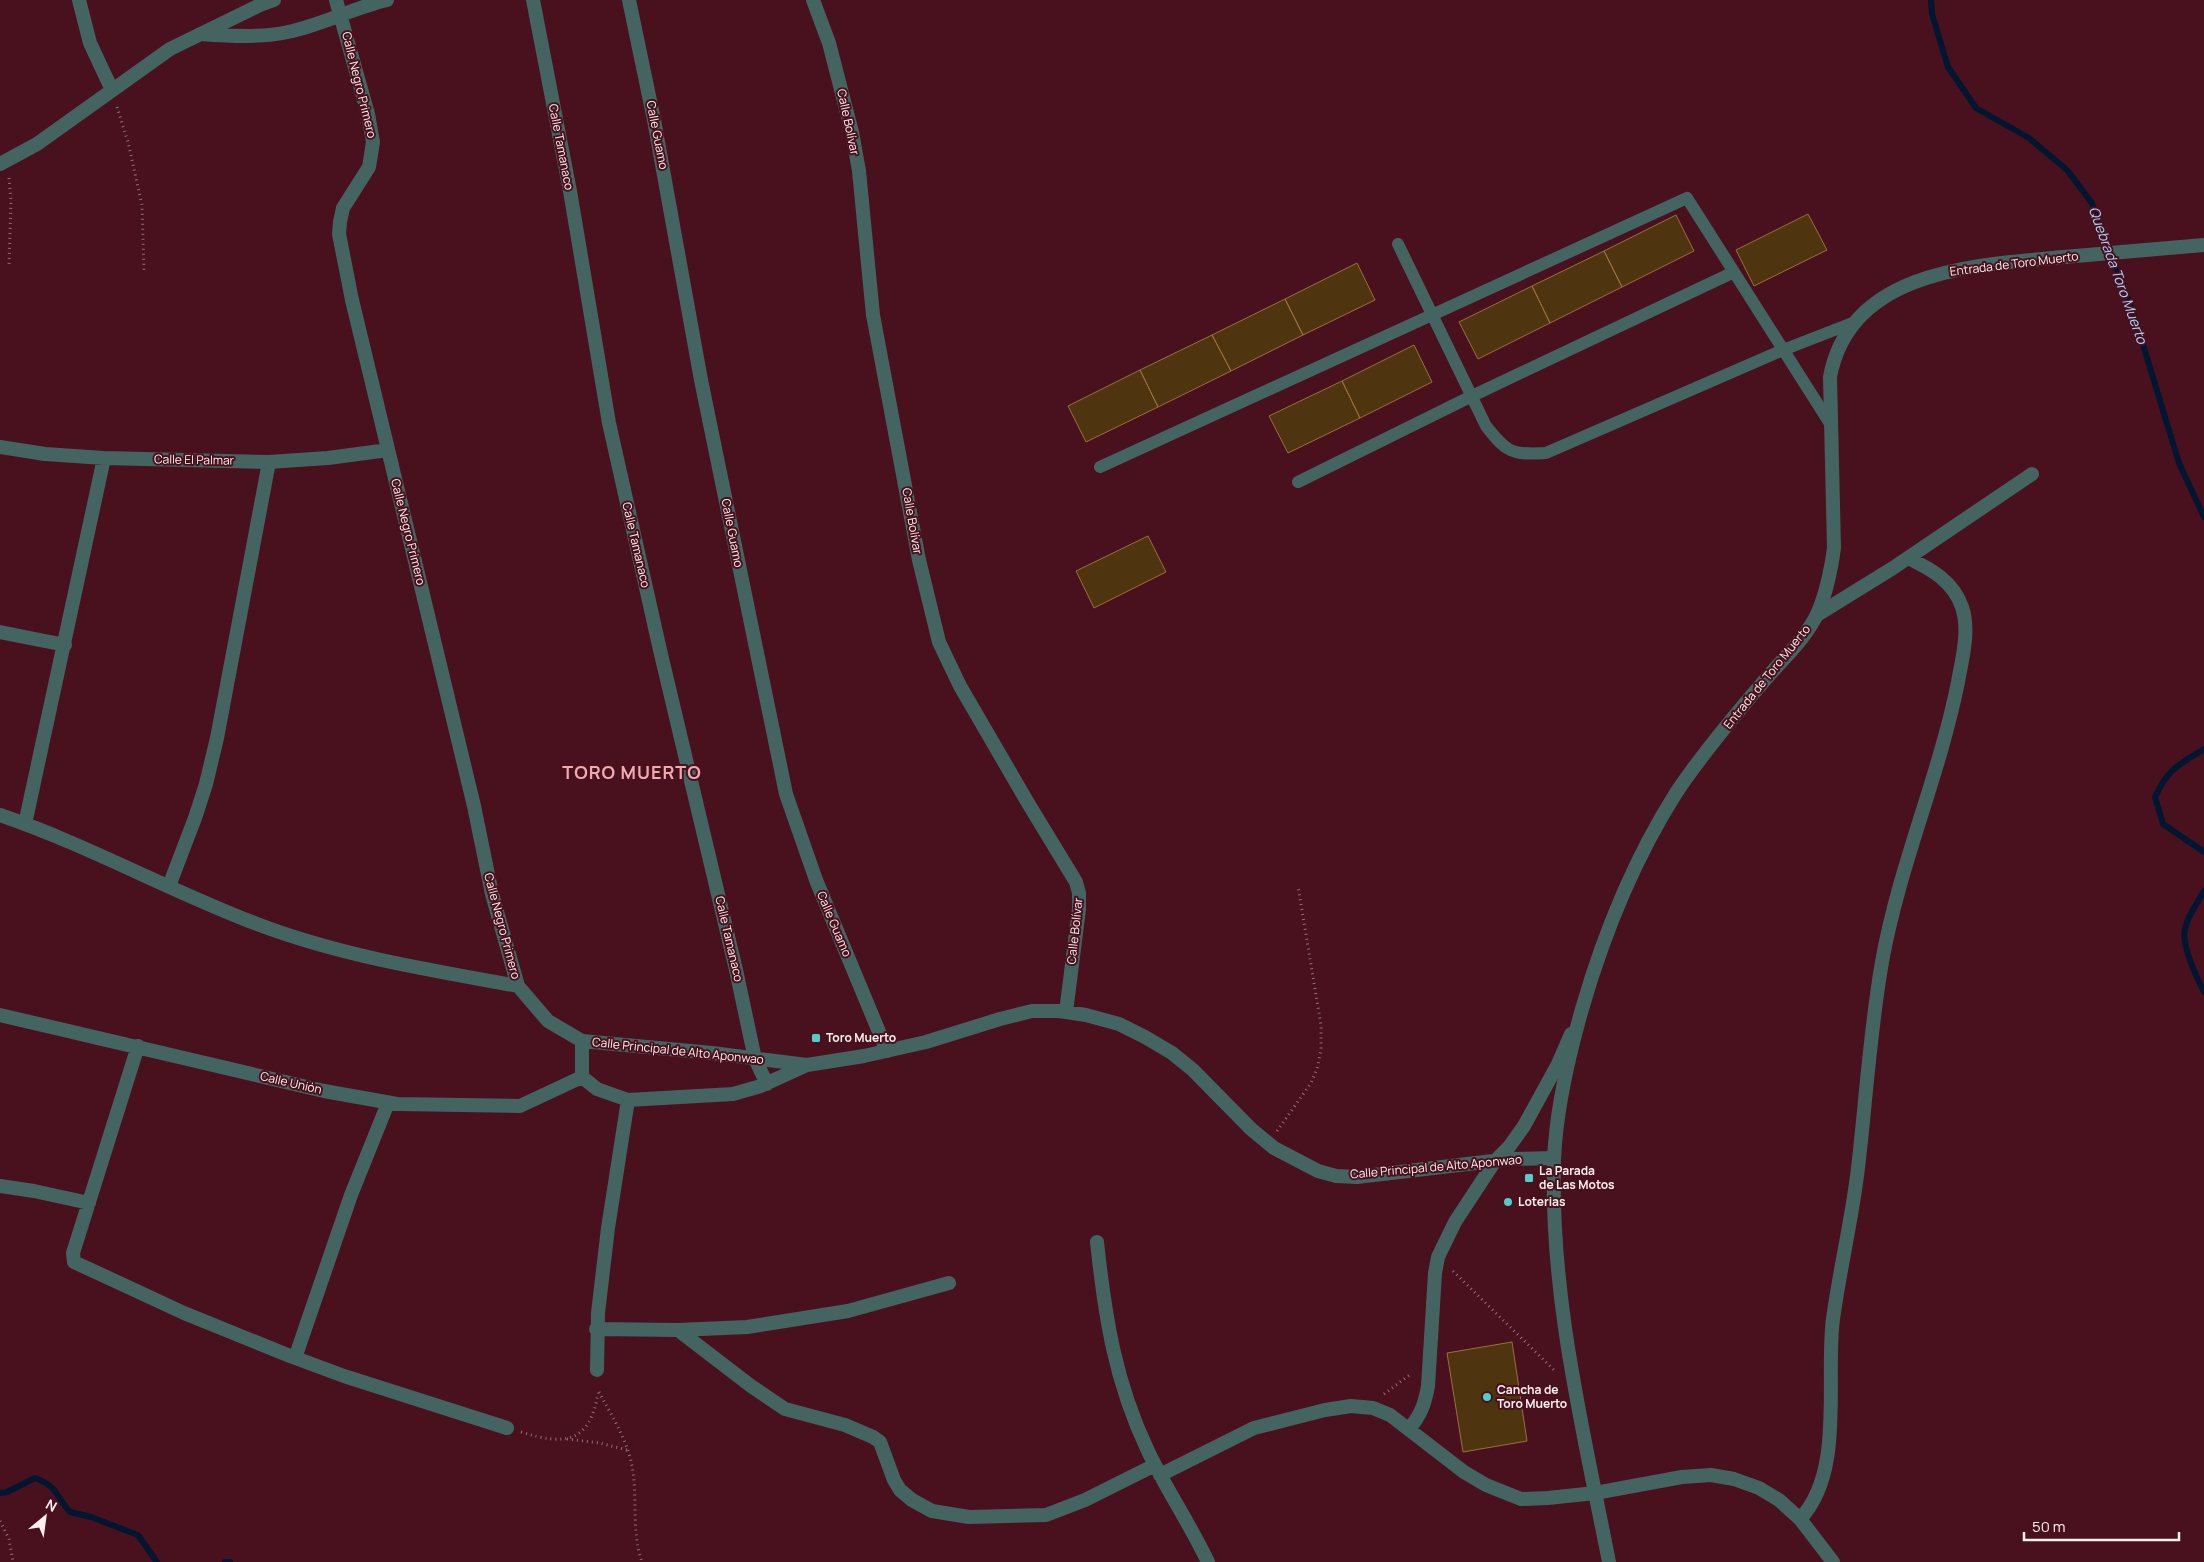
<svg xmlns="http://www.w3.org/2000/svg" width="2204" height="1562" viewBox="0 0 2204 1562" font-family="Manrope,sans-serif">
	<rect width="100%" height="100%" fill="#48111d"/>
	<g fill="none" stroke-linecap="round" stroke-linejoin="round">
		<path stroke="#001631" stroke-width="6" d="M1931,0L1932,14L1948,67L1976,108L2029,138L2067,170L2092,203L2134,315L2179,463L2204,517
			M2204,749C2177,766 2169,768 2155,797L2163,824L2204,852
			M2204,891C2197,904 2188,914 2185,929C2181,944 2197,978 2204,992
			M0,1493L7,1492L35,1478C59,1487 55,1496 70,1512L91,1517L138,1535L157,1562
			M225,1562H230"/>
	</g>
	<path fill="#4e340f" stroke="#98713f" d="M1808,214L1827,250L1754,286L1736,250Z
		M1676,215L1694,251L1622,287L1604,251Z
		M1604,251L1622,287L1550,323L1532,286Z
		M1357,263L1375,300L1303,335L1285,299Z
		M1532,286L1550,323L1478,359L1459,322Z
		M1285,299L1303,335L1231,371L1212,335Z
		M1212,335L1231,371L1158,407L1140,370Z
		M1414,345L1432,382L1360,418L1342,381Z
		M1140,370L1158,407L1086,442L1068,406Z
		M1342,381L1360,418L1288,453L1269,416Z
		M1148,536L1166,572L1094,608L1076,571Z
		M1512,1342L1527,1441L1463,1452L1447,1353Z"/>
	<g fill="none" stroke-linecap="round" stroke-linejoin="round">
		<path stroke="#946e75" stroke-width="3" stroke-dasharray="1 4" stroke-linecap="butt" d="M117,107L128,142L142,205L144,272
			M9,178L11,201L9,265
			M1277,1131L1311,1083L1317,1069L1321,1050V1025L1298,886
			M1453,1271L1554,1370
			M599,1392C611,1415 627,1439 632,1466C638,1497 631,1532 642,1562
			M1384,1394L1411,1374
			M521,1432C565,1446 590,1443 598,1393
			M567,1439L600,1443L627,1450
			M0,1521L9,1539L13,1562"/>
		<path stroke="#446462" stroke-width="12" d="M1398,244L1486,426C1507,453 1512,455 1546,453L1783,350L1855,322
			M1100,467L1687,198L1831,425
			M1298,482L1472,396L1734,272"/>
		<path stroke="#446462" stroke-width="14" d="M79,0L90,43L112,90
			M336,0L368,114L373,142L369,167L343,208L340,222L339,234L352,300L474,806L492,894L518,986L548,1021L582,1041L712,1053L807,1065L864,1056L926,1042L1000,1019L1032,1011H1059L1086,1015L1119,1024L1145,1037L1172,1053L1193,1070L1251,1129L1274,1148L1318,1171L1336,1176L1357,1177L1510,1159L1554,1158
			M533,0L570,191L609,423L660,650L736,970L755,1059L767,1084
			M629,0L654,120L701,380L786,794L816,880L887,1051
			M813,0L829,43L852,132L859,171L873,315L919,560L939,642L960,686L1028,803L1076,882L1079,893V909L1066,1012
			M200,34C229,36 260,38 288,32C322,25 353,8 387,0
			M0,164L37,144L170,49L260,5L274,0
			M0,447L45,454L104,458L269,462L328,458L388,450
			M1817,615L1893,568L2032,474
			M0,632L65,645
			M0,815C88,845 170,891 257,924C341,956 430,970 518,986
			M25,824L104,458
			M169,886L195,818L206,784L217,738L269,462
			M0,1015L324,1091L397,1104L520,1106L582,1077
			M582,1041V1077
			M138,1046L73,1253L74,1262L184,1313L290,1356L344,1376L507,1428
			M582,1077L597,1089L628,1100L733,1094L761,1086L807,1065
			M0,1186L34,1191L89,1203
			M1097,1242C1105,1317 1115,1382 1148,1451C1166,1489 1190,1524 1208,1562
			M596,1329L678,1330L747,1327L848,1311L949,1283
			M678,1330L751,1386L785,1409L845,1425L873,1437L880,1442L894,1480L900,1490L912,1500L932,1511L969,1517L1046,1515L1085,1500L1155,1465
			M295,1358L351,1195L388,1103
			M597,1370L598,1313L608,1228L628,1100
			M1409,1429C1421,1415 1425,1403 1428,1386L1435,1273L1438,1257L1455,1222L1495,1161L1509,1147L1524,1126L1558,1064L1571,1034
			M1160,1475L1254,1428L1325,1410L1351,1406L1373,1408L1390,1415L1464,1472L1486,1485L1521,1499L1548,1498L1595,1493L1682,1477L1711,1475L1734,1479L1759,1488L1779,1500L1800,1519L1833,1562
			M1800,1519C1845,1472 1825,1379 1833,1319C1840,1268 1852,1219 1858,1168C1866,1100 1870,1030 1882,962C1899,866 1939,777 1958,682C1962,659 1970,631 1962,607C1953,581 1931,569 1908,558"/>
		<path stroke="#446462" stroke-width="14" d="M1609,1562C1583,1429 1550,1296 1554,1160C1556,1109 1568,1058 1582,1009C1604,933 1633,861 1676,793C1704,751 1738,711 1771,673C1788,654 1808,635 1818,612C1827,591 1831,570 1834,548L1830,377C1850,269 1977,265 2064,257C2110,253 2157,249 2204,245"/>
	</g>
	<g fill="#53cdc9" stroke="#48111d" stroke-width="2">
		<rect x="811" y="1033" width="10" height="10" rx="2.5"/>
		<rect x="1524" y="1173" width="10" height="10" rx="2.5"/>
		<circle cx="1508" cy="1202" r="5"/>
		<circle cx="1487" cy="1397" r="5"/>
	</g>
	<g text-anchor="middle" stroke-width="4" stroke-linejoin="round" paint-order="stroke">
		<g font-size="12" fill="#feeff0" stroke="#48111d">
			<text transform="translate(359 85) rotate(76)" y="4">Calle Negro Primero</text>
			<text transform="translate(848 122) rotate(78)" y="4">Calle Bolívar</text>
			<text transform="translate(657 135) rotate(79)" y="4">Calle Guamo</text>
			<text transform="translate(561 147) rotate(79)" y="4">Calle Tamanaco</text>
			<text transform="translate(2014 264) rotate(-7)" y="4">Entrada de Toro Muerto</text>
			<text transform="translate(194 460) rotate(1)" y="4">Calle El Palmar</text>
			<text transform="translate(912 521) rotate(80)" y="4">Calle Bolívar</text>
			<text transform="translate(408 532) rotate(76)" y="4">Calle Negro Primero</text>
			<text transform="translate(732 533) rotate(79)" y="4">Calle Guamo</text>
			<text transform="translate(636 545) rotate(77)" y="4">Calle Tamanaco</text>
			<text transform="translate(1767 677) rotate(-51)" y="4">Entrada de Toro Muerto</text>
			<text transform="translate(834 924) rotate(67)" y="4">Calle Guamo</text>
			<text transform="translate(502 926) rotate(75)" y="4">Calle Negro Primero</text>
			<text transform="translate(1075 931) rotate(-84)" y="4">Calle Bolívar</text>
			<text transform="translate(729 939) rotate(77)" y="4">Calle Tamanaco</text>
			<text transform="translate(678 1051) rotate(6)" y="4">Calle Principal de Alto Aponwao</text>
			<text transform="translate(291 1083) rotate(13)" y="4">Calle Unión</text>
			<text transform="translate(1436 1167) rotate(-5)" y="4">Calle Principal de Alto Aponwao</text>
		</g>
		<g font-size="12" font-weight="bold" fill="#feeff0" stroke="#48111d" text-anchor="start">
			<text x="826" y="1042">Toro Muerto</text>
			<text x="1539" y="1175">La Parada<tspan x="1539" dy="14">de Las Motos</tspan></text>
			<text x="1518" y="1206">Loterias</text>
			<text x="1497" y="1394">Cancha de<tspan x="1497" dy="14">Toro Muerto</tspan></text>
		</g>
		<g font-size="14" font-style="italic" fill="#a9d1fd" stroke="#48111d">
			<text transform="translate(2118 275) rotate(70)" y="5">Quebrada Toro Muerto</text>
		</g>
		<g font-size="18" font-weight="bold" letter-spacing="1" fill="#f0aab2" stroke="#48111d">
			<text x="632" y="779">TORO MUERTO</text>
		</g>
	</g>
	<g transform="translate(45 1517) rotate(29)" stroke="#48111d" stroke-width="4" paint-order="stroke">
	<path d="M0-4L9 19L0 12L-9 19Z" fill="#feeff0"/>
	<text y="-8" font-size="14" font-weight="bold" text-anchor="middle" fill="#feeff0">N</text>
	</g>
	<path d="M2024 1532v8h155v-8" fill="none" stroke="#feeff0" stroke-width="2.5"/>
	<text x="2032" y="1532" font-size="15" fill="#feeff0" stroke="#48111d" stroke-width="4" paint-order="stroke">50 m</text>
</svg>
